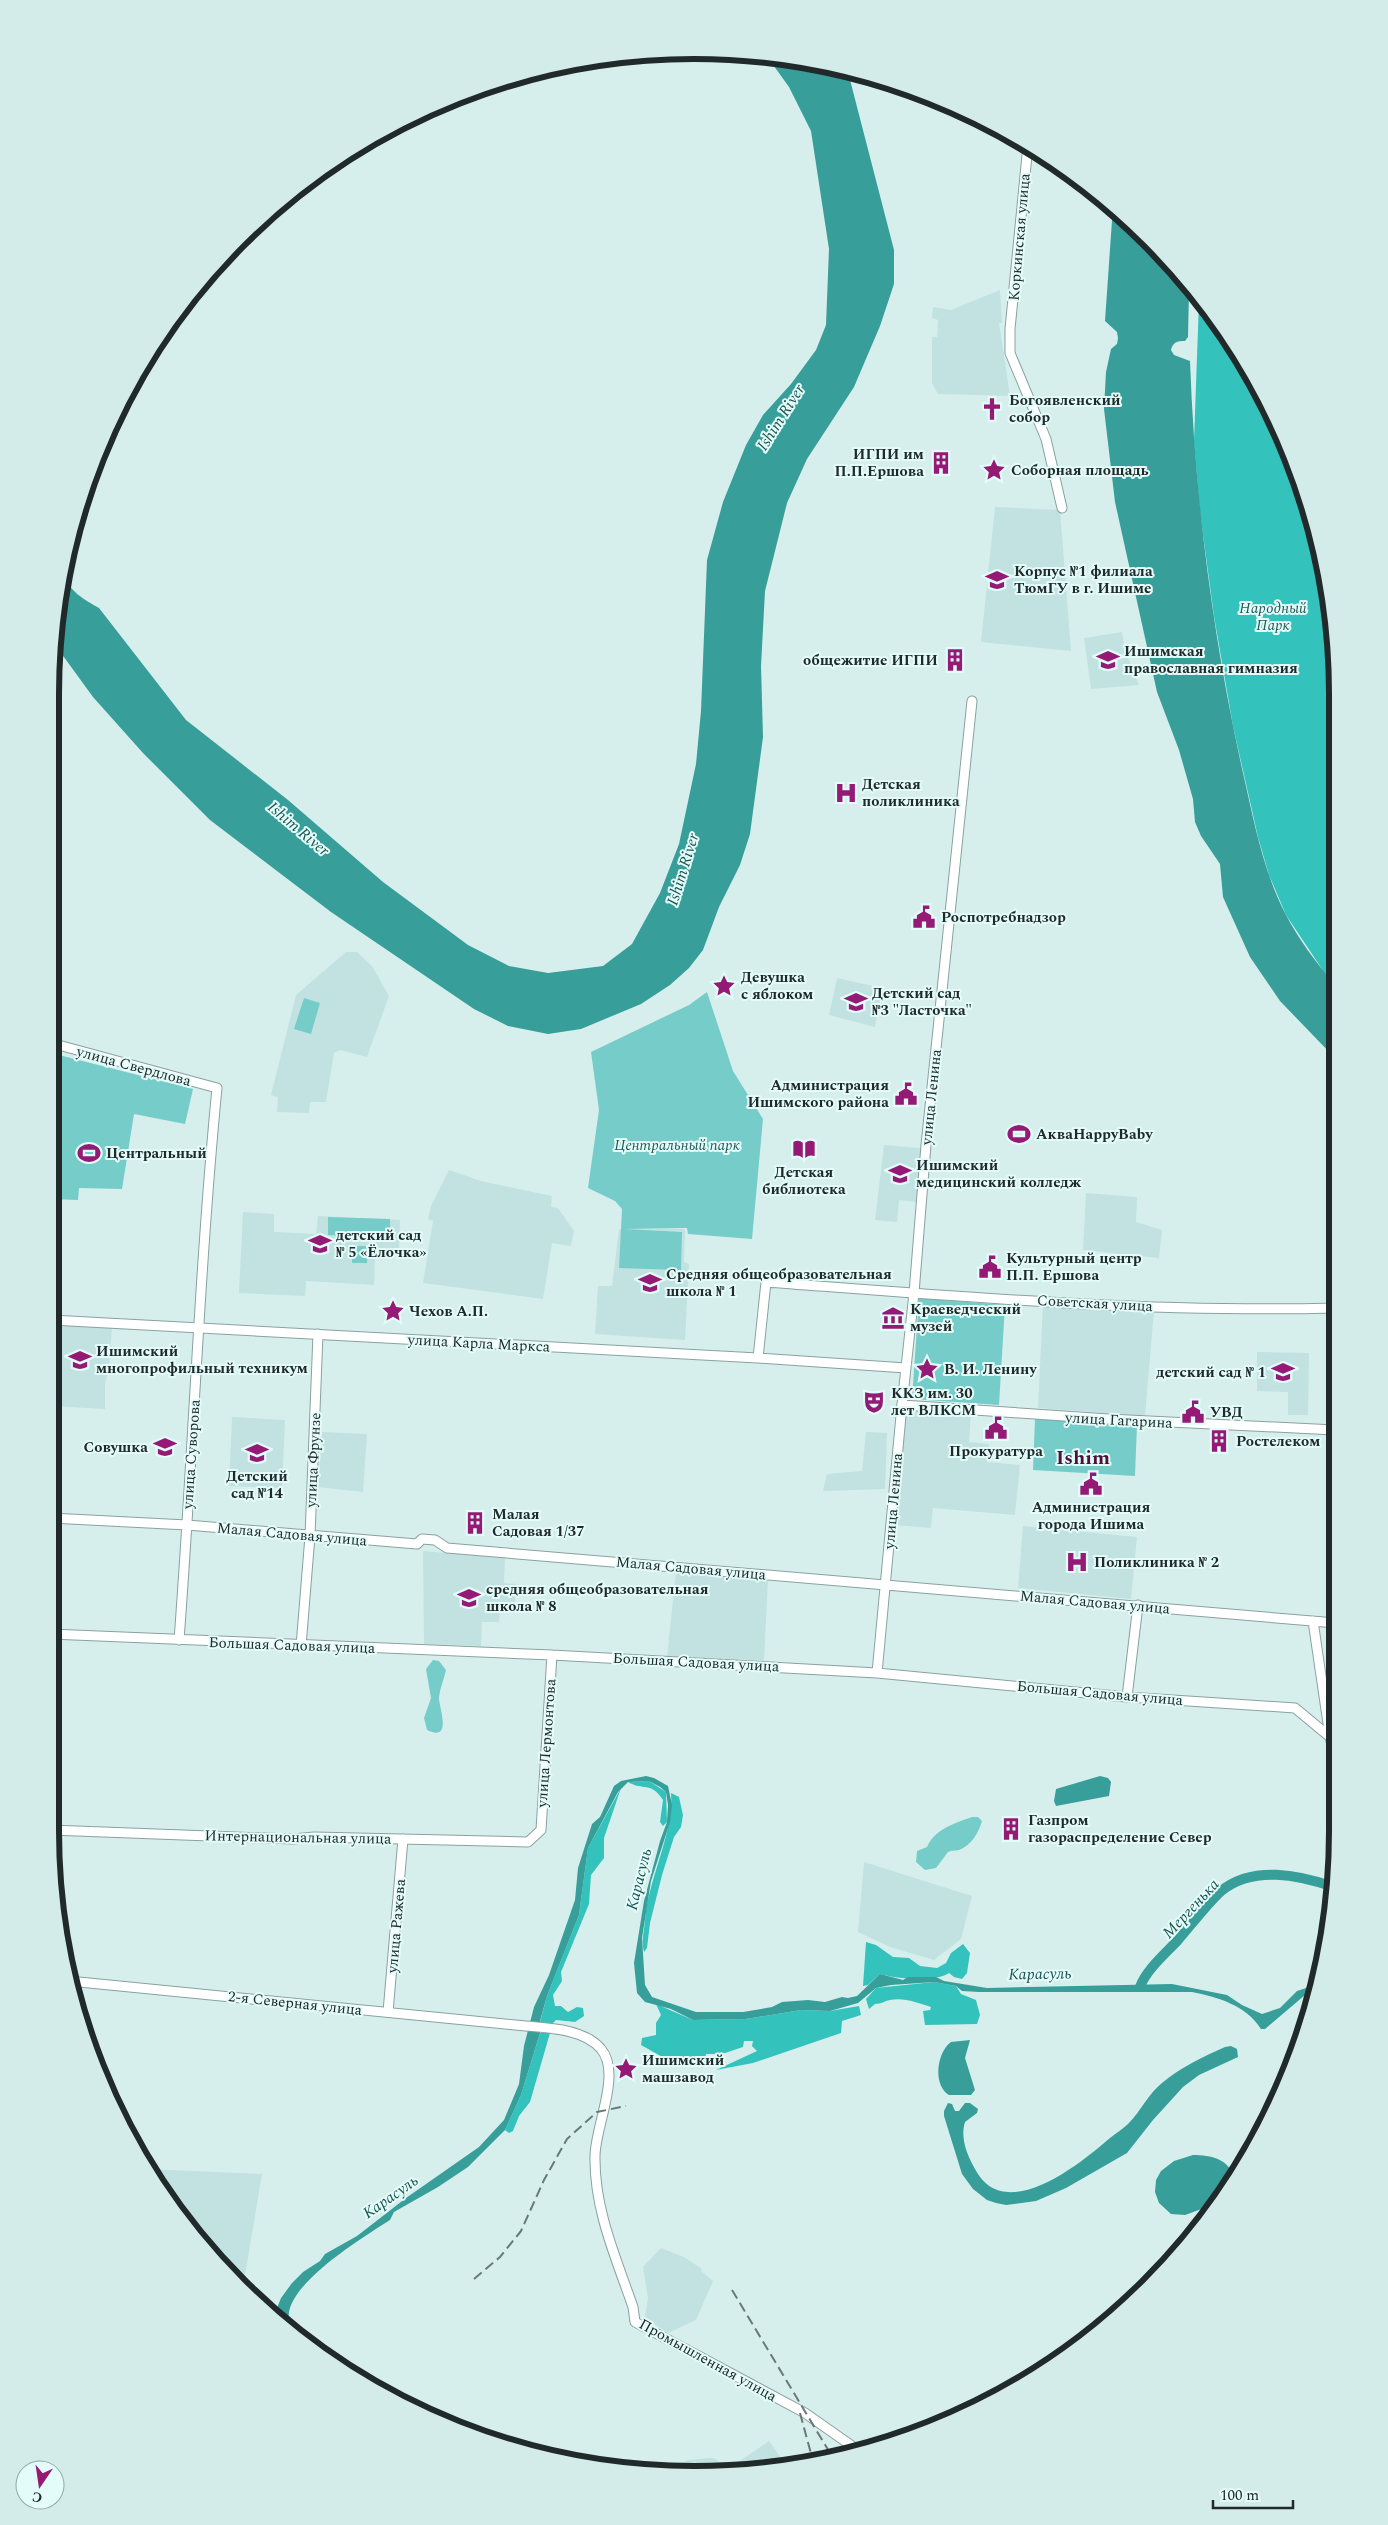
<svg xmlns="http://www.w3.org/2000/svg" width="1388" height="2525" viewBox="0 0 1388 2525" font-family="Spectral,serif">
	<rect width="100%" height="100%" fill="#d6efed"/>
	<path fill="#c1e2e0" d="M1000,290L1002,323H999L1010,396L938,394L932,383V337H937L938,320L932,318L933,307L951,310Z
		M995,507L1060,510L1071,651L981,642Z
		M1122,632L1125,650L1139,685L1091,689L1084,638Z
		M346,952H357L372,966L389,996L367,1057L340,1050L334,1053L326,1102H310L309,1113L277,1112L278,1097L271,1095L296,995Z
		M837,978L882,988L875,1027L829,1015Z
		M884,1145L920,1148L917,1202L899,1200L897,1222L875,1220Z
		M449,1170L481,1181L552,1196L551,1207L558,1208L574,1231L571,1246L552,1243L543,1299L423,1283L433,1221L428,1219L431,1206Z
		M1086,1193L1137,1197L1136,1222L1162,1230L1159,1258L1083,1250Z
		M243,1212L274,1214V1232L316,1234L318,1216L400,1220L399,1255L375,1254L374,1285L306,1281L305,1296L239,1293Z
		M619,1229H685L684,1262L689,1264L685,1340L595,1334L598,1286H612Z
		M1043,1304L1154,1310L1145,1416L1038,1408Z
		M51,1322L112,1326L109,1367L105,1384V1409L51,1406Z
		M1257,1352L1309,1353L1308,1415H1288V1392L1257,1391Z
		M907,1408L971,1412L969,1442L989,1444L987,1462L1020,1465L1015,1515L933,1508L931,1528L895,1525Z
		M232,1417L285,1420L282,1488L229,1486Z
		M322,1432L367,1434L363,1492L318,1487Z
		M866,1432L887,1433L885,1489L823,1491L827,1474L862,1471Z
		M1023,1526L1137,1537L1131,1599L1018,1588Z
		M423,1551L505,1558L504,1583L516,1584L515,1613L500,1612L499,1622H482L481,1646L424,1644Z
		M676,1572L768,1579L764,1662L667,1657Z
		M864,1862L972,1896L961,1939L934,1960L890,1947L858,1932Z
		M147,2169L262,2174L243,2287L183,2223Z
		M661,2248L684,2257L702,2269L701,2271L713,2281L696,2320L668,2333L648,2320L645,2316L648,2298L643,2267Z
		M769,2441L786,2465L736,2474H671L682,2463L689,2460L708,2458H714L728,2469Z"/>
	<path fill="#75ccc8" d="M707,992L733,1071L763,1119L752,1239L688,1234L687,1228L624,1229L682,1232L681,1270L619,1268L622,1209L615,1201L588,1188L599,1110L591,1052L689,1005Z
		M304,998L320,1003L311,1034L294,1029Z
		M51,1053L193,1089L185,1124L134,1114L122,1189L79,1188L78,1200L51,1199Z
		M328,1217L390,1219V1237L328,1235Z
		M352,1246H368L367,1263H352Z
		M919,1298L1005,1305L999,1405L912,1399Z
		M1035,1419L1137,1424L1135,1476L1033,1470Z
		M433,1660L439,1661L446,1670C444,1679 440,1688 439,1697C438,1705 454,1743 427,1730L424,1718L431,1698L426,1669Z
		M972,1817H978L982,1821C979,1832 971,1846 959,1850C955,1851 952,1850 948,1852L936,1868L925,1870L916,1862L917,1851L927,1847C935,1829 955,1823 972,1817Z"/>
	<path fill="#34c2bd" d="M1199,301L1229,336L1304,487L1333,610L1334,983L1324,972L1286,915L1269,875L1258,837L1233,726L1214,616L1200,512L1194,441Z
		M649,1781L666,1792L667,1822L663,1826L660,1822L663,1800C651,1781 643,1791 628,1782Z
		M621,1788L604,1838V1858L591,1875L589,1904L561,1972L562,1981L553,1995L555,2006H561L568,2012L577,2007L583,2008L584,2016L575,2022L556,2020L552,2024L540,2022L547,1996L579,1915L588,1848Z
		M671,1793L679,1797L683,1815L681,1827L674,1837L662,1875L650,1923L647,1948L644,1952C641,1941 644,1932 645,1921C648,1878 674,1834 671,1793Z
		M866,1942L876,1945L893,1957L909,1958L920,1966L937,1968L946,1963L951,1953L963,1944L970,1953L967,1973L962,1979L954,1977L949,1973C936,1982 896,1979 880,1974L868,1985L863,1986Z
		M934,1982L956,1986L961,1994L976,2000L980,2015L977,2024L925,2025L923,2011L930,2010L931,2007C919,2003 903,1997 890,2000C884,2001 882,2004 875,2004L869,2009L866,1999L876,1988Z
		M656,2004L693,2020L746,2019L801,2010L830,2011L859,2006L861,2015L842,2021L841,2033L753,2063L716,2070L757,2051L752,2046L753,2041H744L743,2047L722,2054H706L705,2060L710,2064L673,2063L641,2045L642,2038L656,2035V2023L661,2015Z
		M540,2033H550L530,2102L519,2116L513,2131L509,2133L505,2130L521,2095Z"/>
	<path fill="#379e9a" d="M766,55H778L848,72L894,250V284L880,326L854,387L807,459L787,503L765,591L761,666L763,737L750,834L740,865L719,907L703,950L689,968L670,985L641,1004L581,1029L548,1034L508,1026L474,1009L331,912L210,820L143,753L93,697L53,642L64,574C68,591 85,600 99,608L186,720L288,800L383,882L468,945L509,966L548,973L603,966L632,944L660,893L679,844L696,764L701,711L707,560L723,502L746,445L763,415L791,384L816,350L826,325L829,249L811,131L789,87Z
		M1113,206L1189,290L1188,337L1185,341C1177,341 1173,342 1171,350L1174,355L1190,361C1195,500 1213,638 1243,773C1254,821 1263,871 1286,915C1298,938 1316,963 1334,983V1057L1280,1001L1250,957L1223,897L1220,864L1201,836L1195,822L1193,799L1179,750L1157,692L1115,502L1104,409L1106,372L1111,349L1117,344L1118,338L1117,332L1105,321Z
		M646,1776L654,1778L668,1786L672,1805L670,1822L651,1881L642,1938L645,1985L652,1997L696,2012H743L772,2007L782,2002L808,2000L825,2002L842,1997L848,1998L857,1996L880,1974L903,1980L908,1977H936L944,1981L987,1988L1172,1984L1227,1995L1242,2005L1262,2014L1280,2008L1297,1991L1318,1984L1317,1994L1305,1995L1265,2029H1261C1246,2005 1217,1997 1192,1992H979L962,1991L956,1986L934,1982L891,1985L876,1988L858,2003L830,2011L801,2010L746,2019L693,2020L671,2009L645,2002L637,1993L634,1963L644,1901L660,1841L667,1822L668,1805L666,1792L660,1787L649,1781L628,1782L618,1792L588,1848L579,1915L547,1996L540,2021V2033L521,2095L505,2130L468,2167L438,2187L394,2212L390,2220C362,2238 295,2279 289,2312C288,2318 290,2326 291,2332L278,2322L277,2308L281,2298L292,2283L303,2272L320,2261L325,2254L357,2236L406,2198L479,2147L504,2120L519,2084L524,2046L534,2007L549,1975L575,1900L578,1868L592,1824L600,1817L614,1786L621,1781Z
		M1100,1776L1108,1778L1111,1782L1109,1796L1056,1806L1054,1801L1056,1789Z
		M970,2040L965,2058L975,2090L971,2095H949C933,2086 936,2053 951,2042Z
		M1231,2046L1237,2049L1238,2057L1199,2075L1183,2087L1153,2120L1127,2153L1066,2188L1036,2201L1006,2205L996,2203L987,2200L973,2189L962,2174L944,2116V2111L948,2103L952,2104L955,2111H959L965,2103H970L978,2109L977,2113L965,2122C960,2138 967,2155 975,2169C1005,2226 1081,2163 1110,2138C1116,2133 1123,2129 1128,2124C1141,2111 1148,2094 1162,2083C1181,2067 1203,2057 1225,2047Z
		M1193,2155C1211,2155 1230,2159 1234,2179L1218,2203L1185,2215L1171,2214L1159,2203L1155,2192L1156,2180L1161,2171L1174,2161Z"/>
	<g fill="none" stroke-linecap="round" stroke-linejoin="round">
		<path stroke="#379e9a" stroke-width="10" d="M1140,1987C1146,1970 1166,1953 1178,1940C1192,1924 1206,1905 1221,1891C1253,1865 1299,1875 1334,1887"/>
		<defs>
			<path id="secondary" d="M1028,145L1010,329V353L1046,439L1062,508
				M51,1043L217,1088C199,1272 193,1456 179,1640
				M914,1293L926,1145L972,701
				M50,1518L187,1525L417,1544L422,1539L435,1540L447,1548L1336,1623
				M1313,1621L1330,1737L1336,1760
				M50,1634L552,1655L877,1673L1127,1697L1295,1708L1330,1737
				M301,1646L310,1536L318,1334
				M877,1673L902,1405
				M1127,1697L1138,1605
				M50,1830L293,1839L314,1837L528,1842L541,1830L552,1655
				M69,1981L515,2025C542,2028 583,2027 601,2049C622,2073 595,2127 595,2156C594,2209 616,2258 633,2307L635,2322L805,2413L862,2453
				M388,2012L403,1839"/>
			<path id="primary" d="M914,1293L902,1405L1108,1419L1335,1430
				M51,1320L758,1358L906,1368
				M758,1358L766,1282C953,1296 1147,1313 1335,1308"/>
		</defs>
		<use href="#secondary" stroke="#8aa19f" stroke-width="11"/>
		<use href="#primary" stroke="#8aa19f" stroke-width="11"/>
		<use href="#secondary" stroke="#fff" stroke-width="9"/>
		<use href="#primary" stroke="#fff" stroke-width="9"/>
		<path stroke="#697878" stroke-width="2" stroke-dasharray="10 5" stroke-linecap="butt" d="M474,2279L500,2257L521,2231L544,2180L567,2139L597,2112L626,2106
			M732,2290L833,2458
			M800,2413L813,2461"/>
	</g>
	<defs>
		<symbol id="church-bare" viewBox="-9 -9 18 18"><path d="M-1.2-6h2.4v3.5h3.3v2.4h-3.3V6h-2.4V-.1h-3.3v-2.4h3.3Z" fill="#941a75" stroke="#e3fcfa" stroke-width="2.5" paint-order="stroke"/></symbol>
		<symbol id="building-bare" viewBox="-9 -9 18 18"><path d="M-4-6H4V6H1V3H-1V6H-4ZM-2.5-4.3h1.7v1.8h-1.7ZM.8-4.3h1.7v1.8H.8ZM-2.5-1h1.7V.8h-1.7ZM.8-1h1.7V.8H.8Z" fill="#941a75" stroke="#e3fcfa" stroke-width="2.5" paint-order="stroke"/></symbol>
		<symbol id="sight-bare" viewBox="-9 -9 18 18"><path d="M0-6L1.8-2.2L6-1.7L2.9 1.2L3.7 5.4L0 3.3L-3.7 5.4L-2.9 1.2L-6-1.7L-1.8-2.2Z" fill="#941a75" stroke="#e3fcfa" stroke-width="2.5" paint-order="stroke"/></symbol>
		<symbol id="university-bare" viewBox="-9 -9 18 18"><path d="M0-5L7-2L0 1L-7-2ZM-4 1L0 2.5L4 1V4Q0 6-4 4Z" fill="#941a75" stroke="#e3fcfa" stroke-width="2.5" paint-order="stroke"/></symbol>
		<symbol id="school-bare" viewBox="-9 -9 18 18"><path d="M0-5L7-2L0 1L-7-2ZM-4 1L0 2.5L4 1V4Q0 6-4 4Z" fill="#941a75" stroke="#e3fcfa" stroke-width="2.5" paint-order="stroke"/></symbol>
		<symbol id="hospital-bare" viewBox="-9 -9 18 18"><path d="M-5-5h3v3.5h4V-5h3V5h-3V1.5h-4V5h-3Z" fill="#941a75" stroke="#e3fcfa" stroke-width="2.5" paint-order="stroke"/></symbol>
		<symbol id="civic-bare" viewBox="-9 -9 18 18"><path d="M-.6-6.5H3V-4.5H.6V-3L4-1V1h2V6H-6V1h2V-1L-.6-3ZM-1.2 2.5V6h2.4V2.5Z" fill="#941a75" stroke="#e3fcfa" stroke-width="2.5" paint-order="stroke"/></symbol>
		<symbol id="stadium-bare" viewBox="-9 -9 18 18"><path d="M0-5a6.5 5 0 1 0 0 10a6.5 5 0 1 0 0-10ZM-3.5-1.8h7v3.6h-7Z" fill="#941a75" stroke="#e3fcfa" stroke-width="2.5" paint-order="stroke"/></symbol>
		<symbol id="library-bare" viewBox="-9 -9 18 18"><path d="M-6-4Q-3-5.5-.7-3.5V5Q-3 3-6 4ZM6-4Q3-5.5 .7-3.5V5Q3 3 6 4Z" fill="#941a75" stroke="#e3fcfa" stroke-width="2.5" paint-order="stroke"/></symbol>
		<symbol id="museum-bare" viewBox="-9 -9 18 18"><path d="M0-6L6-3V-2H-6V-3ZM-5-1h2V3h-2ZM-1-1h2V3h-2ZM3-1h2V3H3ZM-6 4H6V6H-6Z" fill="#941a75" stroke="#e3fcfa" stroke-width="2.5" paint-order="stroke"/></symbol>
		<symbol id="theatre-bare" viewBox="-9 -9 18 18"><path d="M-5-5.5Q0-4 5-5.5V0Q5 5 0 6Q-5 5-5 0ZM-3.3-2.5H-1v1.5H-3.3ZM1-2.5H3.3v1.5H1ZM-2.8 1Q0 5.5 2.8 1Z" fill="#941a75" stroke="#e3fcfa" stroke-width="2.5" paint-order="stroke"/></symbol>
	</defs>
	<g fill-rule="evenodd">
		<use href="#church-bare" x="976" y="393" width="32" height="32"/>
		<use href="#building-bare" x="925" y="447" width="32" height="32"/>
		<use href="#sight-bare" x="978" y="454" width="32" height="32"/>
		<use href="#university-bare" x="981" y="564" width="32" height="32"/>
		<use href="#building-bare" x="939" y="644" width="32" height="32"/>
		<use href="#school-bare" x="1092" y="644" width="32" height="32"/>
		<use href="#hospital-bare" x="830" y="777" width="32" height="32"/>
		<use href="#civic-bare" x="908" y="901" width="32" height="32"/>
		<use href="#sight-bare" x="708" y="970" width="32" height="32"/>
		<use href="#school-bare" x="840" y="986" width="32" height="32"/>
		<use href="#civic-bare" x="890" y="1078" width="32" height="32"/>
		<use href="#stadium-bare" x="1003" y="1118" width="32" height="32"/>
		<use href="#library-bare" x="788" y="1133" width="32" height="32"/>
		<use href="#stadium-bare" x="73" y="1137" width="32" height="32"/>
		<use href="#university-bare" x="884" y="1158" width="32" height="32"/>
		<use href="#school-bare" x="304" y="1228" width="32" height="32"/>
		<use href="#civic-bare" x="974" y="1251" width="32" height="32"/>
		<use href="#school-bare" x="634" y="1267" width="32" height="32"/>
		<use href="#sight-bare" x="377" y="1295" width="32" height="32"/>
		<use href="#museum-bare" x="877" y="1302" width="32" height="32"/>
		<use href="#university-bare" x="64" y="1344" width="32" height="32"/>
		<use href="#sight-bare" x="911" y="1353" width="32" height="32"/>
		<use href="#school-bare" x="1267" y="1356" width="32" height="32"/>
		<use href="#theatre-bare" x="858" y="1386" width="32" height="32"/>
		<use href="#civic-bare" x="1177" y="1396" width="32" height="32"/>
		<use href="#civic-bare" x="980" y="1412" width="32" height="32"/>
		<use href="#building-bare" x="1203" y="1425" width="32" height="32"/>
		<use href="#school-bare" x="149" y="1431" width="32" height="32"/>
		<use href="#school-bare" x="241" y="1437" width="32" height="32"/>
		<use href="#civic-bare" x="1075" y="1468" width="32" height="32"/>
		<use href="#building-bare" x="459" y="1507" width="32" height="32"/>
		<use href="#hospital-bare" x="1061" y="1546" width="32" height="32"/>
		<use href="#school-bare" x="453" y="1582" width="32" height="32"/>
		<use href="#building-bare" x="995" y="1813" width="32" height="32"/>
		<use href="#sight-bare" x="610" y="2053" width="32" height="32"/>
	</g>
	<g text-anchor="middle" stroke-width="4" stroke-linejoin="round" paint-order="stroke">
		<g font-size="15" fill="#212a2a" stroke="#e3fcfa">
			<text transform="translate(1019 237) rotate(-85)" y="5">Коркинская улица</text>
			<text transform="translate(134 1066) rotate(15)" y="5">улица Свердлова</text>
			<text transform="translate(931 1097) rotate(-84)" y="5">улица Ленина</text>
			<text transform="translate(1095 1303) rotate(3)" y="5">Советская улица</text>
			<text transform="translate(479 1343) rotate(3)" y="5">улица Карла Маркса</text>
			<text transform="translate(1119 1420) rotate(3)" y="5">улица Гагарина</text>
			<text transform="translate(191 1454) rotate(-86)" y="5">улица Суворова</text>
			<text transform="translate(313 1460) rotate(-87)" y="5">улица Фрунзе</text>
			<text transform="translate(893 1501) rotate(-85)" y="5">улица Ленина</text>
			<text transform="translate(292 1534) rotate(5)" y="5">Малая Садовая улица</text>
			<text transform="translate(691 1568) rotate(5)" y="5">Малая Садовая улица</text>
			<text transform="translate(1095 1602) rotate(5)" y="5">Малая Садовая улица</text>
			<text transform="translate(292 1645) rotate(2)" y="5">Большая Садовая улица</text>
			<text transform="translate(696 1662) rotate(3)" y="5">Большая Садовая улица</text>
			<text transform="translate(1100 1693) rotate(5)" y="5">Большая Садовая улица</text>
			<text transform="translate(546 1743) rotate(-86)" y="5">улица Лермонтова</text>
			<text transform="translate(298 1837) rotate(1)" y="5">Интернациональная улица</text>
			<text transform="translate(396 1926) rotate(-85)" y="5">улица Ражева</text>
			<text transform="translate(295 2003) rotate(6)" y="5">2-я Северная улица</text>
			<text transform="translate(708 2360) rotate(29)" y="5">Промышленная улица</text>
		</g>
		<g font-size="15" font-weight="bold" fill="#212a2a" stroke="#e3fcfa" text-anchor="start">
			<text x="1009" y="405">Богоявленский<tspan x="1009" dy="17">собор</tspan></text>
			<text x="924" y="459" text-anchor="end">ИГПИ им<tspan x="924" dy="17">П.П.Ершова</tspan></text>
			<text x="1011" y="475">Соборная площадь</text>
			<text x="1014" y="576">Корпус №1 филиала<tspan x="1014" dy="17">ТюмГУ в г. Ишиме</tspan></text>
			<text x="1124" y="656">Ишимская<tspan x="1124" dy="17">православная гимназия</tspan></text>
			<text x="938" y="665" text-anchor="end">общежитие ИГПИ</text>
			<text x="862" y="789">Детская<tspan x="862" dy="17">поликлиника</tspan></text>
			<text x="941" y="922">Роспотребнадзор</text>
			<text x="741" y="982">Девушка<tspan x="741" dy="17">с яблоком</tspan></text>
			<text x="872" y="998">Детский сад<tspan x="872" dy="17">№3 "Ласточка"</tspan></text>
			<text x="889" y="1090" text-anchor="end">Администрация<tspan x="889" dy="17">Ишимского района</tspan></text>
			<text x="1036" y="1139">АкваHappyBaby</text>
			<text x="106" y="1158">Центральный</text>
			<text x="916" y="1170">Ишимский<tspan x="916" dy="17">медицинский колледж</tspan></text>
			<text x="804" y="1177" text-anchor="middle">Детская<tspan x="804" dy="17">библиотека</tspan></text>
			<text x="336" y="1240">детский сад<tspan x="336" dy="17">№ 5 «Ёлочка»</tspan></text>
			<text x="1006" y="1263">Культурный центр<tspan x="1006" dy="17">П.П. Ершова</tspan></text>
			<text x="666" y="1279">Средняя общеобразовательная<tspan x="666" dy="17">школа № 1</tspan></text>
			<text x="910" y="1314">Краеведческий<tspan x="910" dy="17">музей</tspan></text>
			<text x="409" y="1316">Чехов А.П.</text>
			<text x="96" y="1356">Ишимский<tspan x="96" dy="17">многопрофильный техникум</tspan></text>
			<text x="944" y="1374">В. И. Ленину</text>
			<text x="1266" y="1377" text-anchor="end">детский сад № 1</text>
			<text x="891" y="1398">ККЗ им. 30<tspan x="891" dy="17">лет ВЛКСМ</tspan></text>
			<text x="1210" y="1417">УВД</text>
			<text x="1236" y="1446">Ростелеком</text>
			<text x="148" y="1452" text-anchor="end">Совушка</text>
			<text x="996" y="1456" text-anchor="middle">Прокуратура</text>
			<text x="257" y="1481" text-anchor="middle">Детский<tspan x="257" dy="17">сад №14</tspan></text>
			<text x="1091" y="1512" text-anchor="middle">Администрация<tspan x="1091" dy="17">города Ишима</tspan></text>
			<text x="492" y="1519">Малая<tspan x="492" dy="17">Садовая 1/37</tspan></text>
			<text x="1094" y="1567">Поликлиника № 2</text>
			<text x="486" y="1594">средняя общеобразовательная<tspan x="486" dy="17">школа № 8</tspan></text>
			<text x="1028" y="1825">Газпром<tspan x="1028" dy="17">газораспределение Север</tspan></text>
			<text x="642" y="2065">Ишимский<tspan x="642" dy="17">машзавод</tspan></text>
		</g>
		<g font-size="15" font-style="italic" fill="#225a58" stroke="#e3fcfa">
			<text x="1273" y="613">Народный<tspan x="1273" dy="17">Парк</tspan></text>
			<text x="677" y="1150">Центральный парк</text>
		</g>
		<g font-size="16" font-style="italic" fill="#1a5351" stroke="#e3fcfa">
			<text transform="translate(780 417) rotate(-58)" y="6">Ishim River</text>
			<text transform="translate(299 828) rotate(40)" y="6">Ishim River</text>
			<text transform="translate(682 869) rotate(-73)" y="6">Ishim River</text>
			<text transform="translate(638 1879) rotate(-76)" y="6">Карасуль</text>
			<text transform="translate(1190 1908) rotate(-47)" y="6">Мергенька</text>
			<text transform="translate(1040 1973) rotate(-1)" y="6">Карасуль</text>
			<text transform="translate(390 2196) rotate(-35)" y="6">Карасуль</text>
		</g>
		<g font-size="20" font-weight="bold" fill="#4c123c" stroke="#e3fcfa">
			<text x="1083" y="1464">Ishim</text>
		</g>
	</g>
	<path d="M0 0H1388V2525H0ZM694 59H694A635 635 0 0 1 1329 694V1831A635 635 0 0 1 694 2466H694A635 635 0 0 1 59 1831V694A635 635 0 0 1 694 59Z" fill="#d3ebe9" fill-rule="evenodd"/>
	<path fill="none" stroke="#212a2a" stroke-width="6" d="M694 59H694A635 635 0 0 1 1329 694V1831A635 635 0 0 1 694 2466H694A635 635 0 0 1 59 1831V694A635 635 0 0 1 694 59Z"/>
	<g transform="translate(40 2485) rotate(193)"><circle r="24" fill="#e3fcfa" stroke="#95a8a7"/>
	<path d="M0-4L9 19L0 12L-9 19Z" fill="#941a75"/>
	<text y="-8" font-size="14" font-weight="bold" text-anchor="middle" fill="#212a2a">С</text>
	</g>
	<path d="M1213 2500v8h80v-8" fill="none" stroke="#212a2a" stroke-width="2.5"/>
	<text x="1220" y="2500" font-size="15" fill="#212a2a" stroke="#e3fcfa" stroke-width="4" paint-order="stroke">100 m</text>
</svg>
